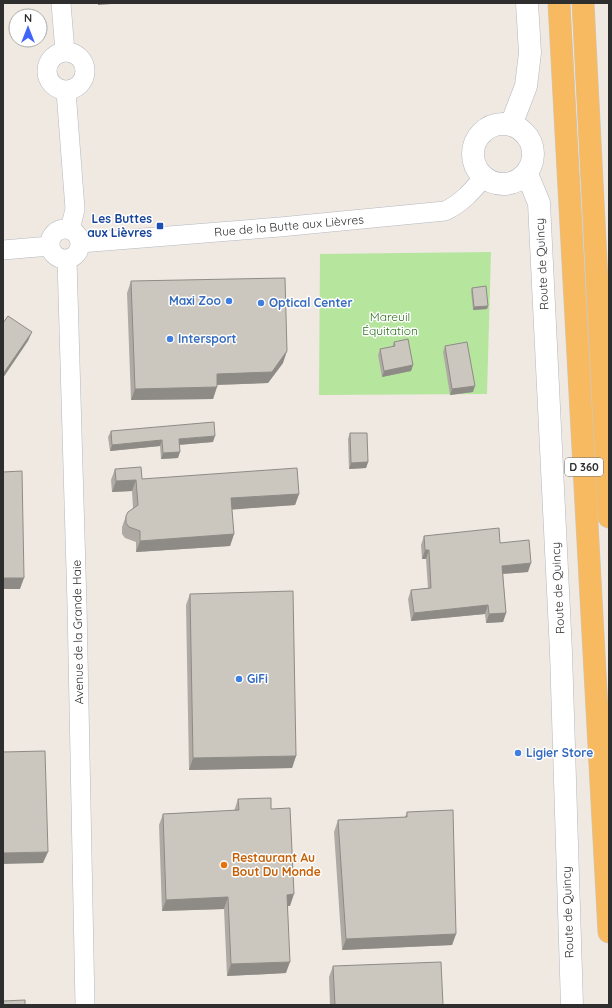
<svg xmlns="http://www.w3.org/2000/svg" width="612" height="1008" viewBox="0 0 612 1008" font-family="Quicksand,sans-serif">
	<rect width="100%" height="100%" fill="#efe9e1"/>
	<path fill="#b6e59e" d="M491,252L487,394L319,395L320,254Z"/>
	<g fill="none" stroke-linecap="round" stroke-linejoin="round">
		<defs>
			<path id="minor" d="M61,3L65,52
				M47 71a19 19 0 1 1 38 0a19 19 0 1 1-38 0Z
				M66,91L75,209L70,230
				M50 244a15 15 0 1 1 30 0a15 15 0 1 1-30 0Z
				M80,243L280,227L445,211C462,203 472,191 484,177
				M3,250L50,246
				M67,259L77,605L85,1005"/>
			<path id="tertiary" d="M473 154a30 30 0 1 1 60 0a30 30 0 1 1-60 0Z
				M511,125L526,86L530,53L527,3
				M527,174L539,203L561,652L572,1005"/>
			<path id="trunk" d="M559,3L609,932
				M583,3L609,517"/>
		</defs>
		<use href="#minor" stroke="#b4b7c1" stroke-width="20"/>
		<use href="#tertiary" stroke="#b4b7c1" stroke-width="23"/>
		<use href="#trunk" stroke="#c9c9c9" stroke-width="23"/>
		<use href="#minor" stroke="#fff" stroke-width="19"/>
		<use href="#tertiary" stroke="#fff" stroke-width="22"/>
		<use href="#trunk" stroke="#f8ba60" stroke-width="22"/>
	</g>
	<path fill="#afaba4" d="M131,281L283,363L268,383L217,385L213,399L131,400L127,293Z
		M472,288L488,306L487,309L473,310L471,291Z
		M394,342L413,365L411,371L382,377L378,355L380,349L392,347Z
		M445,346L473,392L450,395L443,352Z
		M111,431L213,442L179,445L178,458L161,459L160,446L110,451L108,437Z
		M350,433L368,462L366,468L349,469L348,439Z
		M115,469L142,479L299,494L295,505L232,509L234,534L230,546L136,552V542L125,538L122,534V527L126,516L133,508L132,491L112,492L111,480Z
		M424,536L500,543L528,572L503,574L506,613L503,622L486,623L485,614L411,621L408,599L411,590L428,588L426,559H422L421,545Z
		M190,594L296,756L292,768L189,770L186,605Z
		M238,799L271,809L290,906H288L286,973L227,976L224,909L162,911L159,825L163,814L234,811Z
		M407,812L456,934L452,945L342,950L334,832L338,820L405,817Z
		M333,966L443,1005H330L329,977Z"/>
	<path fill="#8e8b86" d="M98,3H125L98,5Z
		M488,306L487,309L473,310L474,307Z
		M32,332L28,341L3,378V374Z
		M287,351L283,363L268,383L212,385L217,374Z
		M413,365L411,371L382,377L384,371Z
		M475,386L473,392L450,395L452,389Z
		M217,387L213,399L131,400L135,389Z
		M215,436L213,442L176,445L179,439Z
		M162,440L160,446L110,451L112,445Z
		M180,452L178,458L161,459L163,453Z
		M368,462L366,468L349,469L351,463Z
		M136,480L132,491L112,492L116,481Z
		M299,494L295,505L227,510L231,498Z
		M234,534L230,546L136,552L140,541Z
		M425,550H429L426,559H422Z
		M531,563L528,572L499,574L502,566Z
		M3,578H24L20,589H3Z
		M488,605L485,614L411,621L414,613Z
		M506,613L503,622L486,623L489,614Z
		M296,756L292,768L189,770L193,758Z
		M48,852L43,863L3,864V853Z
		M294,894L290,906H283L287,895Z
		M228,897L224,909L162,911L166,900Z
		M456,934L452,945L342,950L346,939Z
		M290,962L286,973L227,976L231,964Z"/>
	<path fill="#cbc7bf" stroke="#8e8b86" d="M285,278L287,351L272,372L217,374V387L135,389L131,281Z
		M486,286L488,306L474,307L472,288Z
		M8,316L32,332L3,374V323Z
		M408,339L413,365L384,371L380,349L395,346L394,342Z
		M467,342L475,386L452,389L445,346Z
		M214,422L215,436L179,439L180,452L163,453L162,440L112,445L111,431Z
		M350,433H367L368,462L351,463Z
		M141,467L142,479L297,468L299,494L231,498L234,534L140,541V531L129,527L126,523V516L128,512L138,505L136,480L116,481L115,469Z
		M22,471L24,578H3V472Z
		M499,528L500,543L529,540L531,563L502,566L506,613L489,614L488,605L414,613L411,590L431,588L429,550H425L424,536Z
		M293,591L296,756L193,758L190,594Z
		M45,751L48,852L3,853V752Z
		M271,798V809L290,808L294,894L287,895L290,962L231,964L228,897L166,900L163,814L239,810L238,799Z
		M453,810L456,934L346,939L338,820L407,817V812Z
		M441,962L443,1005H335L333,966Z
		M25,1000V1005H3V1001Z"/>
	<rect fill="#1a4fb4" stroke="#fff" stroke-width="1.5" x="156" y="222" width="8" height="8" rx="2"/>
	<g fill="#3f7fe0" stroke="#fff" stroke-width="1.5">
		<circle cx="229" cy="301" r="4"/>
		<circle cx="261" cy="303" r="4"/>
		<circle cx="170" cy="339" r="4"/>
		<circle cx="239" cy="679" r="4"/>
		<circle cx="518" cy="753" r="4"/>
	</g>
	<circle fill="#e8710a" stroke="#fff" stroke-width="1.5" cx="224" cy="865" r="4"/>
	<g text-anchor="middle" stroke-width="3" stroke-linejoin="round" paint-order="stroke">
		<rect fill="#fff" stroke="#6d6d6d" stroke-width="1" x="565" y="458" width="38" height="18" rx="3"/>
		<g font-size="11" font-weight="bold" fill="#2e2e2e">
			<text x="584" y="471">D 360</text>
		</g>
		<g font-size="12" font-weight="bold" fill="#164399" stroke="#fff" text-anchor="end">
			<text x="152" y="223">Les Buttes<tspan x="152" dy="14">aux Lièvres</tspan></text>
		</g>
		<g font-size="12" fill="#2e2e2e" stroke="#fff">
			<text transform="translate(289 226) rotate(-5)" y="4">Rue de la Butte aux Lièvres</text>
			<text transform="translate(542 264) rotate(-93)" y="4">Route de Quincy</text>
			<text transform="translate(558 588) rotate(-93)" y="4">Route de Quincy</text>
			<text transform="translate(78 632) rotate(-91)" y="4">Avenue de la Grande Haie</text>
			<text transform="translate(568 912) rotate(-92)" y="4">Route de Quincy</text>
		</g>
		<g font-size="12" font-weight="bold" fill="#366cbe" stroke="#fff" text-anchor="start">
			<text x="221" y="305" text-anchor="end">Maxi Zoo</text>
			<text x="269" y="307">Optical Center</text>
			<text x="178" y="343">Intersport</text>
			<text x="247" y="683">GiFi</text>
			<text x="526" y="757">Ligier Store</text>
		</g>
		<g font-size="12" fill="#2c6e1b" stroke="#fff">
			<text x="390" y="321">Mareuil<tspan x="390" dy="14">Équitation</tspan></text>
		</g>
		<g font-size="12" font-weight="bold" fill="#c56008" stroke="#fff" text-anchor="start">
			<text x="232" y="862">Restaurant Au<tspan x="232" dy="14">Bout Du Monde</tspan></text>
		</g>
	</g>
	<rect width="612" height="1008" fill="none" stroke="#2e2e2e" stroke-width="8"/>
	<g transform="translate(28 28)"><circle r="19" fill="#ffffff" stroke="#ababab"/>
	<path d="M0-3L7 15L0 10L-7 15Z" fill="#4264fb"/>
	<text y="-6" font-size="11" font-weight="bold" text-anchor="middle" fill="#2e2e2e">N</text>
	</g>
</svg>
